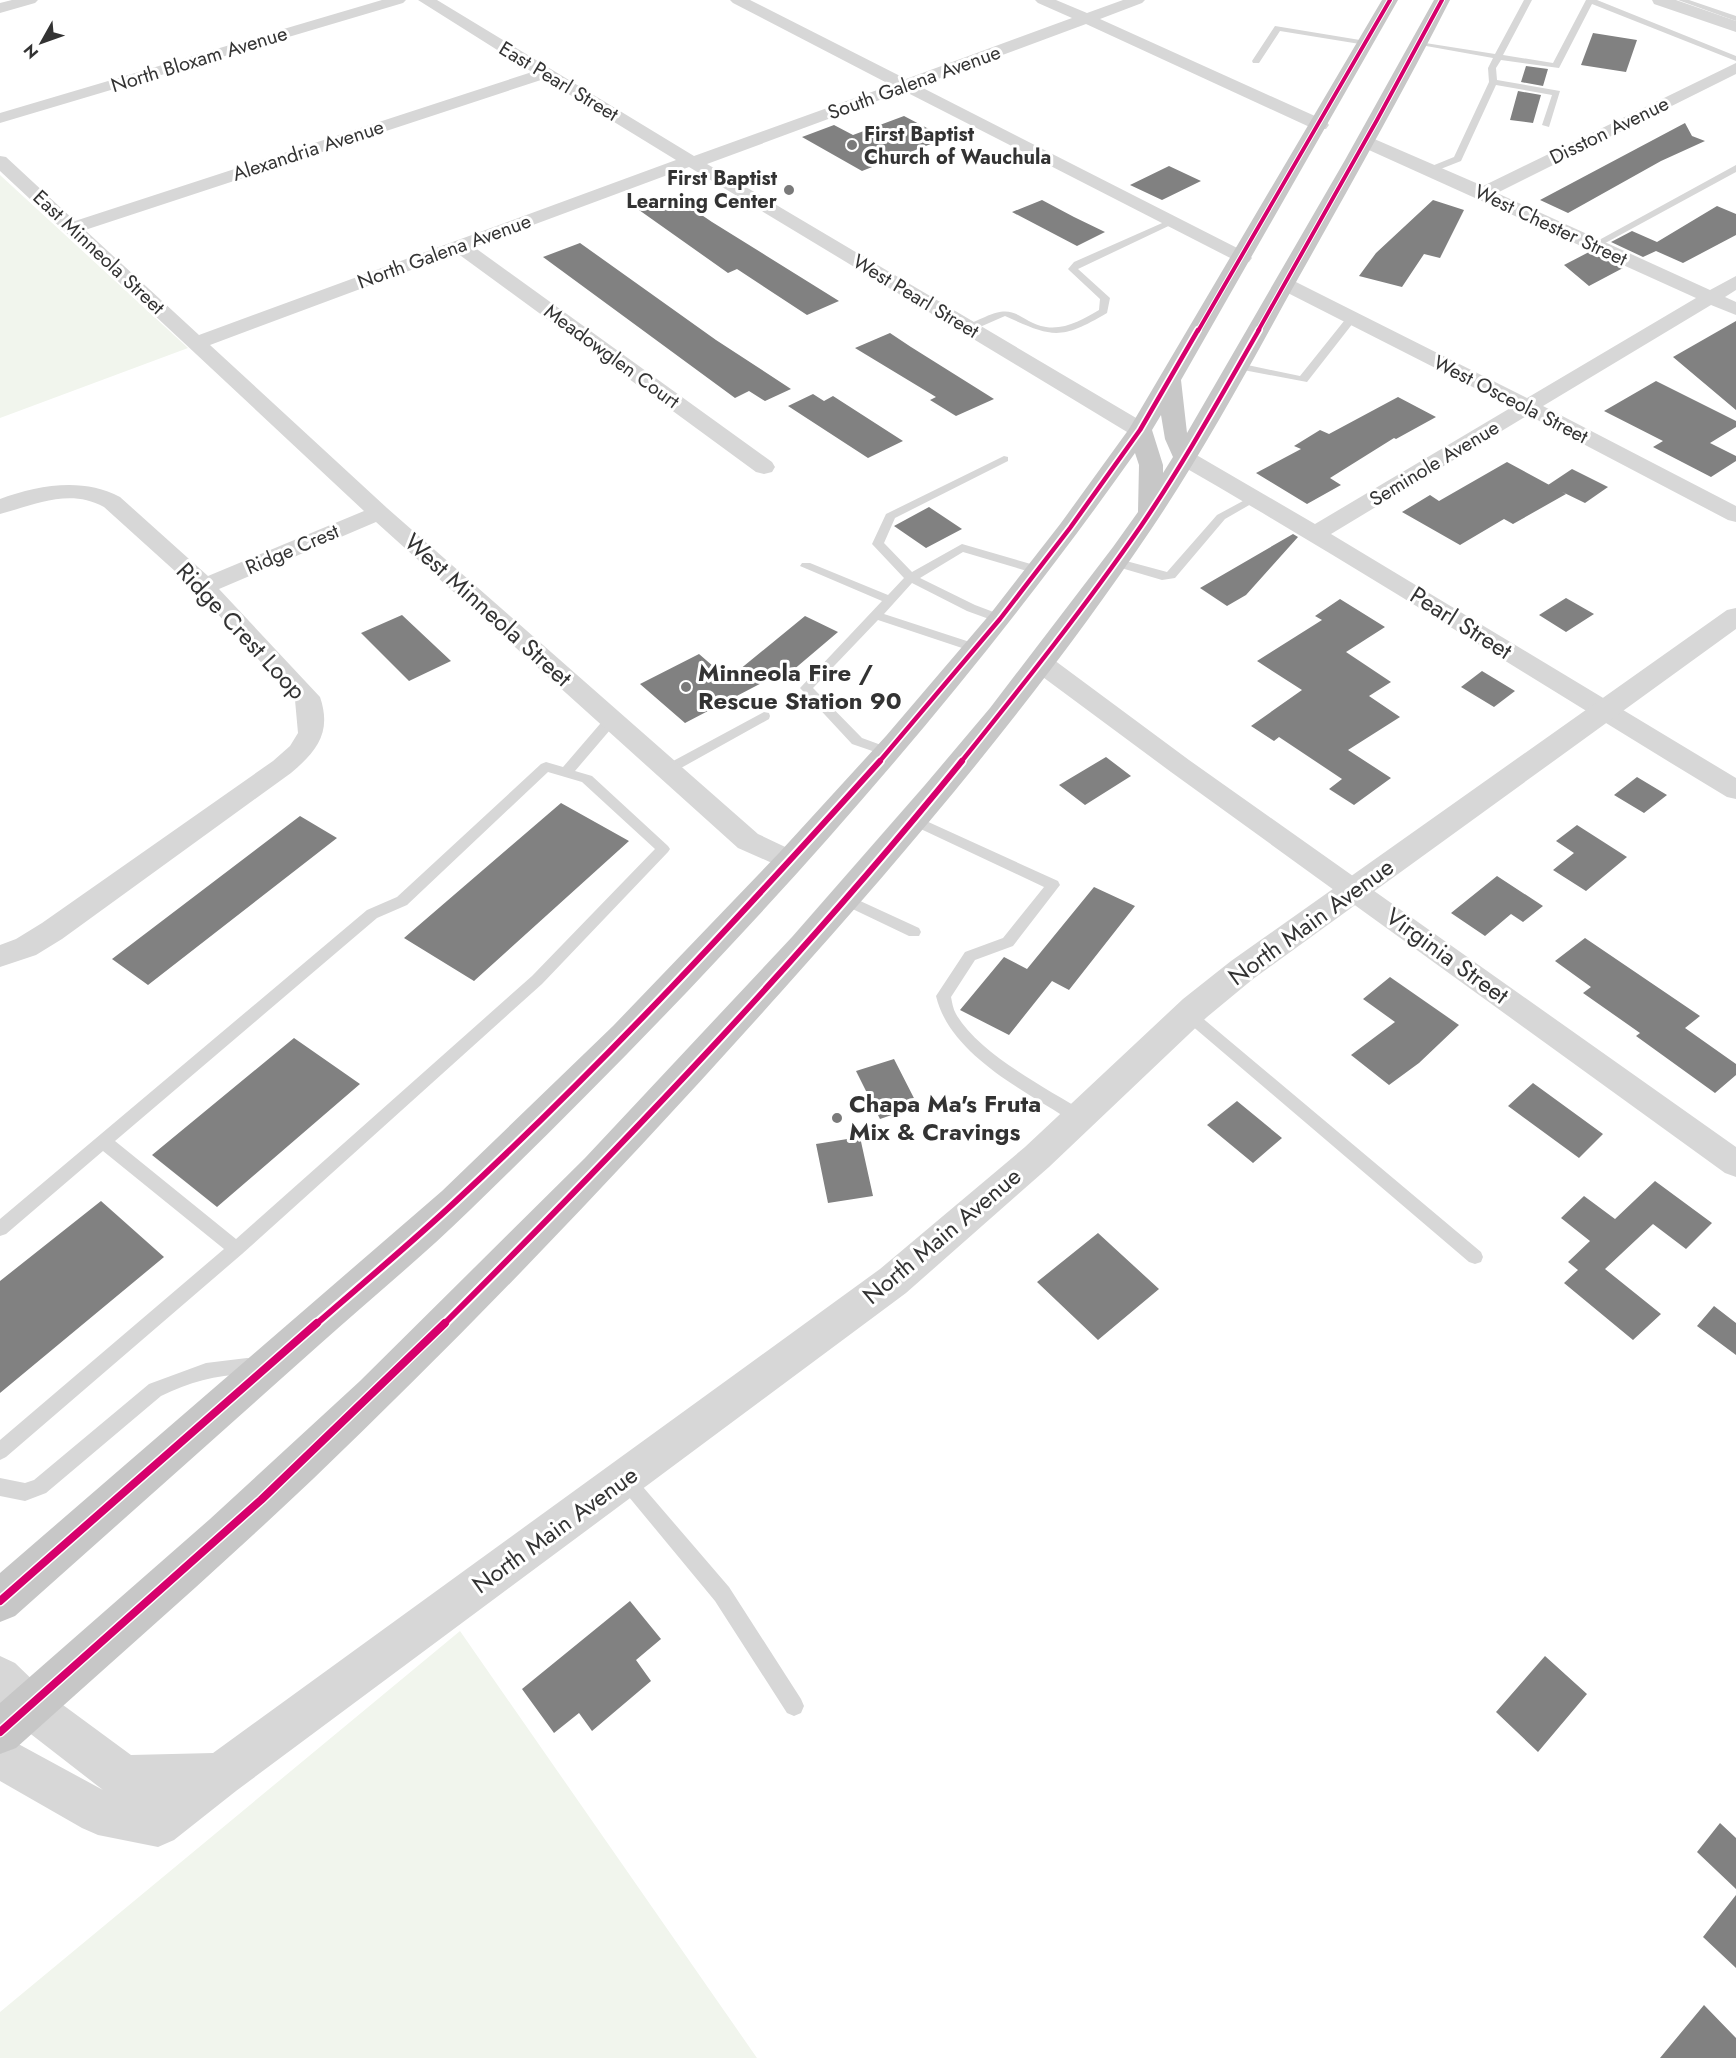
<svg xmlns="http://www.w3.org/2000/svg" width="1736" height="2058" viewBox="0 0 1736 2058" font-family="Jost,sans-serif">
	<rect width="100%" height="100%" fill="#fff"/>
	<path fill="#f1f5ed" d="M0,175L188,348L0,418Z
		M460,1631L757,2058H0V2012Z"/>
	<path fill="#818181" d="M1593,33L1637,40L1626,72L1581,65Z
		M1526,66L1548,69L1543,86L1521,82Z
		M1518,91L1541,95L1533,123L1510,120Z
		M904,116L946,138L862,171L802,137L834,125L853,135Z
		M1685,123L1692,136L1705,141L1661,161L1568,213L1540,200Z
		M1169,166L1201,181L1162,200L1130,185Z
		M675,197L712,222L839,301L807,315L737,269L728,273L639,210Z
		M1042,200L1074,217L1105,232L1077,246L1012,212Z
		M1433,200L1464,210L1440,258L1424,254L1402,287L1359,276L1376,253Z
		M1717,206L1736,214V235L1683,263L1656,251L1643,257L1611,242L1632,231L1657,242Z
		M580,243L716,340L791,389L765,401L749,391L735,398L543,257Z
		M1589,252L1623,268L1589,286L1564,265Z
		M1736,321V410L1673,357Z
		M890,333L911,347L994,399L956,416L930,400L936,397L855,348Z
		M1656,381L1736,421V427L1710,443L1736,456V461L1711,477L1653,447L1663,441L1604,411Z
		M813,394L824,401L833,396L903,441L868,458L788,406Z
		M1398,397L1436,417L1396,439L1394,438L1330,478L1341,485L1307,504L1256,473L1301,449L1294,446L1320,430L1329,434Z
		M1507,462L1566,494L1513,524L1504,519L1460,545L1402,512L1430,495L1439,501Z
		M1572,469L1608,487L1585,503L1548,485Z
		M929,507L962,529L926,548L894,526Z
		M1293,534L1298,537L1246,595L1227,606L1200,588Z
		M1566,598L1594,614L1566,632L1539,615Z
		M1340,599L1385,627L1346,652L1391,682L1369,696L1400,717L1348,750L1391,778L1354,805L1329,789L1342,779L1279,737L1274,741L1251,726L1302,690L1257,661L1322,620L1315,616Z
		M402,615L451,661L409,681L361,633Z
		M805,616L838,632L779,682L771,678L685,723L640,684L699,654L728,679Z
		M1482,671L1515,691L1494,707L1461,687Z
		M1106,757L1131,776L1085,805L1059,785Z
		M1637,777L1667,795L1644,813L1614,795Z
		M561,803L629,841L474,981L404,938Z
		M300,816L337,838L148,985L112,959Z
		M1577,825L1627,857L1586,891L1553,870L1574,853L1556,841Z
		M1497,876L1543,906L1523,922L1511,914L1485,936L1451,913Z
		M1094,887L1135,906L1069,990L1052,981L1009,1035L960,1010L1004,957L1027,969Z
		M1585,938L1700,1016L1685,1028L1736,1064V1075L1715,1093L1636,1036L1640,1033L1583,993L1591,987L1555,961Z
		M1390,977L1459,1025L1419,1063L1389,1085L1351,1055L1395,1022L1363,999Z
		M294,1038L360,1084L217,1207L152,1155Z
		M894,1059L918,1106L880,1119L856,1071Z
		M1533,1083L1603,1134L1579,1158L1508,1106Z
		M1237,1101L1282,1138L1253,1163L1207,1125Z
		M860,1137L873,1196L828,1203L816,1144Z
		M1655,1181L1712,1223L1686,1249L1653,1224L1605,1269L1661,1314L1633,1340L1564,1283L1578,1270L1568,1262L1590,1241L1561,1218L1584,1196L1615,1219Z
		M101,1201L164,1257L0,1393V1281Z
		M1098,1233L1159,1289L1098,1340L1037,1282Z
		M1714,1306L1736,1323V1355L1697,1326Z
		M630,1601L661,1639L636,1660L651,1681L592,1731L579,1713L554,1733L522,1689Z
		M1545,1656L1587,1694L1538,1752L1496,1712Z
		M1720,1823L1736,1838V1889L1697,1852Z
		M1736,1895V1968L1703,1937Z
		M1704,2005L1736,2038V2058H1660Z"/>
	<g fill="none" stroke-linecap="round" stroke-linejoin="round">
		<path fill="#d7d7d7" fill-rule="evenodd" d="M1524,0H1532L1503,55L1553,63L1586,0H1597L1736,56V61L1592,4L1559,68L1501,60L1496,68L1497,80L1560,91L1549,127L1542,125L1552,95L1496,85L1461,161L1433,172H1427V168L1454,157L1489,82L1488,68L1493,58L1415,44L1419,42L1495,54Z
			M1678,0H1689L1736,16V21Z
			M1275,26L1366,41L1370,43L1366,45L1280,31L1259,63H1253L1252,61Z
			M1736,165V172L1598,247L1590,245Z
			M1169,220L1177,222L1078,269L1110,298L1107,313C1061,340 1053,338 1005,316L973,330L964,328C970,323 978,320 985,317C1017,302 1019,322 1046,327C1065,330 1084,319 1099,310L1100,299L1070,271L1068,269L1074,262Z
			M1348,316L1357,318L1307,382L1238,369L1233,366L1238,363L1300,376Z
			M1004,456L1008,457V461L895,518L884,543L912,572L962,544L1041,567L1043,570L1037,574L963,552L920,578L975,605L1004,616L1006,619L1000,623L967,611L912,583L884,614L979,645L981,648L979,651H971L878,620L813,688L862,738L892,749L894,752L887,756L852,744L800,688L882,601L800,566L802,563H810L888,595L904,578L872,544L886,514Z
			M1254,495L1260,498L1258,500L1225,519L1175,578L1162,580L1111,565L1109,562L1115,558L1167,572L1217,515Z
			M764,712L769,713L770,716L769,719L672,773L667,775L660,770L662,767Z
			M611,716L616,717L617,720L616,723L575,771L592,776L668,846L670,849L668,852L542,984L242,1254L6,1457L0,1460V1440L224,1249L103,1151L6,1234L0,1236V1219L367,910L397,897L541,764L546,762L563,767L606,717ZM548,772L582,782L655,849L532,976L236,1239L115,1141L377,918L407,905Z
			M913,815L1058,881L1060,885L1013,946L975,960L951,997C952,1002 953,1009 956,1014C978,1053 1047,1089 1085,1112L1087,1117L1085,1122L1079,1123L1073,1122C1025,1091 950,1055 936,996L965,952L1003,938L1044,887L908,823L906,820Z
			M845,894L919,928L921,932L919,936H909L840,903L838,899Z
			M1189,1009L1194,1011L1481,1252L1483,1257L1481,1262L1475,1264L1469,1262L1184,1019L1182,1015L1184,1011Z
			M247,1358L267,1361L270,1367L267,1373L261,1375C225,1372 193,1380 161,1396L46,1493L25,1501L0,1496V1478L25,1483L34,1480L149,1384L206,1363Z
			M625,1470L631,1473L729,1587L801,1699L804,1706L801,1713L794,1716L787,1713L715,1601L619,1485L616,1479L619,1473Z"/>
		<path fill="#d7d7d7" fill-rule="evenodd" d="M12,0H38L35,3L0,13V3Z
			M382,0H406L403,3L0,123V113Z
			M418,0H437L694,156L891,85L733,3L730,0H750L906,79L1072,18L1038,3L1035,0H1056L1087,13L1123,0H1145L1142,3L1100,19L1326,121L1329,125L1326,129H1314L1086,24L919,86L1249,254L1252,258L1249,262L1242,264L904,91L707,164L1148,425L1151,430L1148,435L1140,436L1132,435L689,167L474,247L772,462L775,467L772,472L764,474L756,472L457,253L210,345L387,508L758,834L800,854L804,861L800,868L790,871L738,848L376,522L219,589L320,697C332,732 317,751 291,773L62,939L36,955L0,967V945L16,939L42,923L273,761L290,746L298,733L295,700L197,591L104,507C69,488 35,505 0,514V499C38,485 83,477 120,497L208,576L364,511L0,171V156L6,157L75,221L532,72ZM544,79L676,160L199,335L85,230Z
			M1736,63V74L1497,193L1710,290L1736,276V290L1725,297L1736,302V315L1711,305L1543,406L1736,506V522L1728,520L1528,415L1331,534L1736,778V799L1727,797C1543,686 1363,570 1177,463L1174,458L1177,453L1185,451L1193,453L1315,524L1512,407L1278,288L1275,284L1278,280H1292L1527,398L1696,298L1360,146L1357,142L1360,138H1372L1483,186Z
			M1041,655L1050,657L1189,760L1736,1147V1177L1725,1173L1171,772L1032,669L1029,663L1032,657Z"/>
		<path fill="#d7d7d7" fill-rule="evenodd" d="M1652,0H1676L1736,21V32L1654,4Z
			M1736,608V629L1253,979L1207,1017L1049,1167L906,1293L236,1791L174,1840L158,1847L98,1835L82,1828L0,1781V1734L103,1790L14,1721L0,1708V1656L15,1663L44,1691L131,1755L213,1753L880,1269L1025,1147L1183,999L1231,961L1727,610Z"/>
		<path fill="#c7c7c7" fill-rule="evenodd" d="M1382,0H1398L1181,380L1187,433L1345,160L1434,0H1450C1400,98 1345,195 1291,291C1247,371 1203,452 1152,528C1042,692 913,845 781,992C631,1160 475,1324 313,1479C216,1571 115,1659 16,1748L0,1754V1703L210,1519L360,1381L585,1158L792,937L925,785L990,708L1113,547L1138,512L1139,465L1135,453C941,728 712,976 470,1210C422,1257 369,1300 319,1345C217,1436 116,1526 15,1616L0,1622V1573L442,1191L613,1026L779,853L886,736L991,613L1061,523L1129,429ZM1161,415L1165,439L1173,457L1163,473V465L1152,430Z"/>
		<defs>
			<path id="cycleway-far3" d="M1198,331L1390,0
				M1258,331L1377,120L1442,0"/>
			<path id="cycleway-far2" d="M879,762L1000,619L1070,528L1140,430L1198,330
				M961,762C1023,685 1085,607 1141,526C1184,463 1221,396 1259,330"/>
			<path id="cycleway-far1" d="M315,1325C362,1284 410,1244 455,1202C605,1063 744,912 880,761
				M443,1325C624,1144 801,959 962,761"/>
			<path id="cycleway" d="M0,1601L317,1323
				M0,1732L261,1500L445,1323"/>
		</defs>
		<use href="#cycleway-far3" stroke="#fff" stroke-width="6"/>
		<use href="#cycleway-far2" stroke="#fff" stroke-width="8"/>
		<use href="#cycleway-far1" stroke="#fff" stroke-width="10"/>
		<use href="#cycleway" stroke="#fff" stroke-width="11"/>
		<use href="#cycleway-far3" stroke="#d6006c" stroke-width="4"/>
		<use href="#cycleway-far2" stroke="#d6006c" stroke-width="4.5"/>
		<use href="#cycleway-far1" stroke="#d6006c" stroke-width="6"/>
		<use href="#cycleway" stroke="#d6006c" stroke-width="8"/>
	</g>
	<g fill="#7a7a7a" stroke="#fff" stroke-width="2">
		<circle cx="852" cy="145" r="6"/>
		<circle cx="789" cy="190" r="6"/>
		<circle cx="686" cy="687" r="6"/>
		<circle cx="837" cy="1118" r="6"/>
	</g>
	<g text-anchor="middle" stroke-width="6" stroke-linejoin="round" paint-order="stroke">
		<g font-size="20" fill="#333" stroke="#fff">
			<text transform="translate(199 59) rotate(-17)" y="7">North Bloxam Avenue</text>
			<text transform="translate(559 81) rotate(31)" y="7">East Pearl Street</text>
			<text transform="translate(914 82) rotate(-20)" y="7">South Galena Avenue</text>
			<text transform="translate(1609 130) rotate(-26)" y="7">Disston Avenue</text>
			<text transform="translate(308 150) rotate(-18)" y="7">Alexandria Avenue</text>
			<text transform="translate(1551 225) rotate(25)" y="7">West Chester Street</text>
			<text transform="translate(444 251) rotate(-20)" y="7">North Galena Avenue</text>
			<text transform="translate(99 252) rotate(43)" y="7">East Minneola Street</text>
			<text transform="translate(916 296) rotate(31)" y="7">West Pearl Street</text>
			<text transform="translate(612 356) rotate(36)" y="7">Meadowglen Court</text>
			<text transform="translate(1511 399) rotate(27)" y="7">West Osceola Street</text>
			<text transform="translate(1434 463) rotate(-31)" y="7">Seminole Avenue</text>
			<text transform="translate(292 549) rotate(-23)" y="7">Ridge Crest</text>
		</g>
		<g font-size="20" font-weight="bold" fill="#333" stroke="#fff" text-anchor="start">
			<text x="864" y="141">First Baptist<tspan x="864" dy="23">Church of Wauchula</tspan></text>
			<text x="777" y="185" text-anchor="end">First Baptist<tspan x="777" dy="23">Learning Center</tspan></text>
		</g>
		<g font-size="24" fill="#333" stroke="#fff">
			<text transform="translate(488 610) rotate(42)" y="8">West Minneola Street</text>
			<text transform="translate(1461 623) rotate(32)" y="8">Pearl Street</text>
			<text transform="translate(241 631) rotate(47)" y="8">Ridge Crest Loop</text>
			<text transform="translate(1311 922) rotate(-36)" y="8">North Main Avenue</text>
			<text transform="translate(1447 956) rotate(36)" y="8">Virginia Street</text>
			<text transform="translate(942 1236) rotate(-40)" y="8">North Main Avenue</text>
			<text transform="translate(555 1530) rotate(-36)" y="8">North Main Avenue</text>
		</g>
		<g font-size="24" font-weight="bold" fill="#333" stroke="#fff" text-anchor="start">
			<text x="698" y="681">Minneola Fire /<tspan x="698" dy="28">Rescue Station 90</tspan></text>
			<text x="849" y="1112">Chapa Ma's Fruta<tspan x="849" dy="28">Mix &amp; Cravings</tspan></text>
		</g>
	</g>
	<g transform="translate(42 42) rotate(230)" stroke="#ffffff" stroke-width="4.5" paint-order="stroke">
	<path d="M0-4.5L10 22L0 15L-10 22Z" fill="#333333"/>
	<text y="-9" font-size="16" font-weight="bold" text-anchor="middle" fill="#333333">N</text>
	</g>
</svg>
